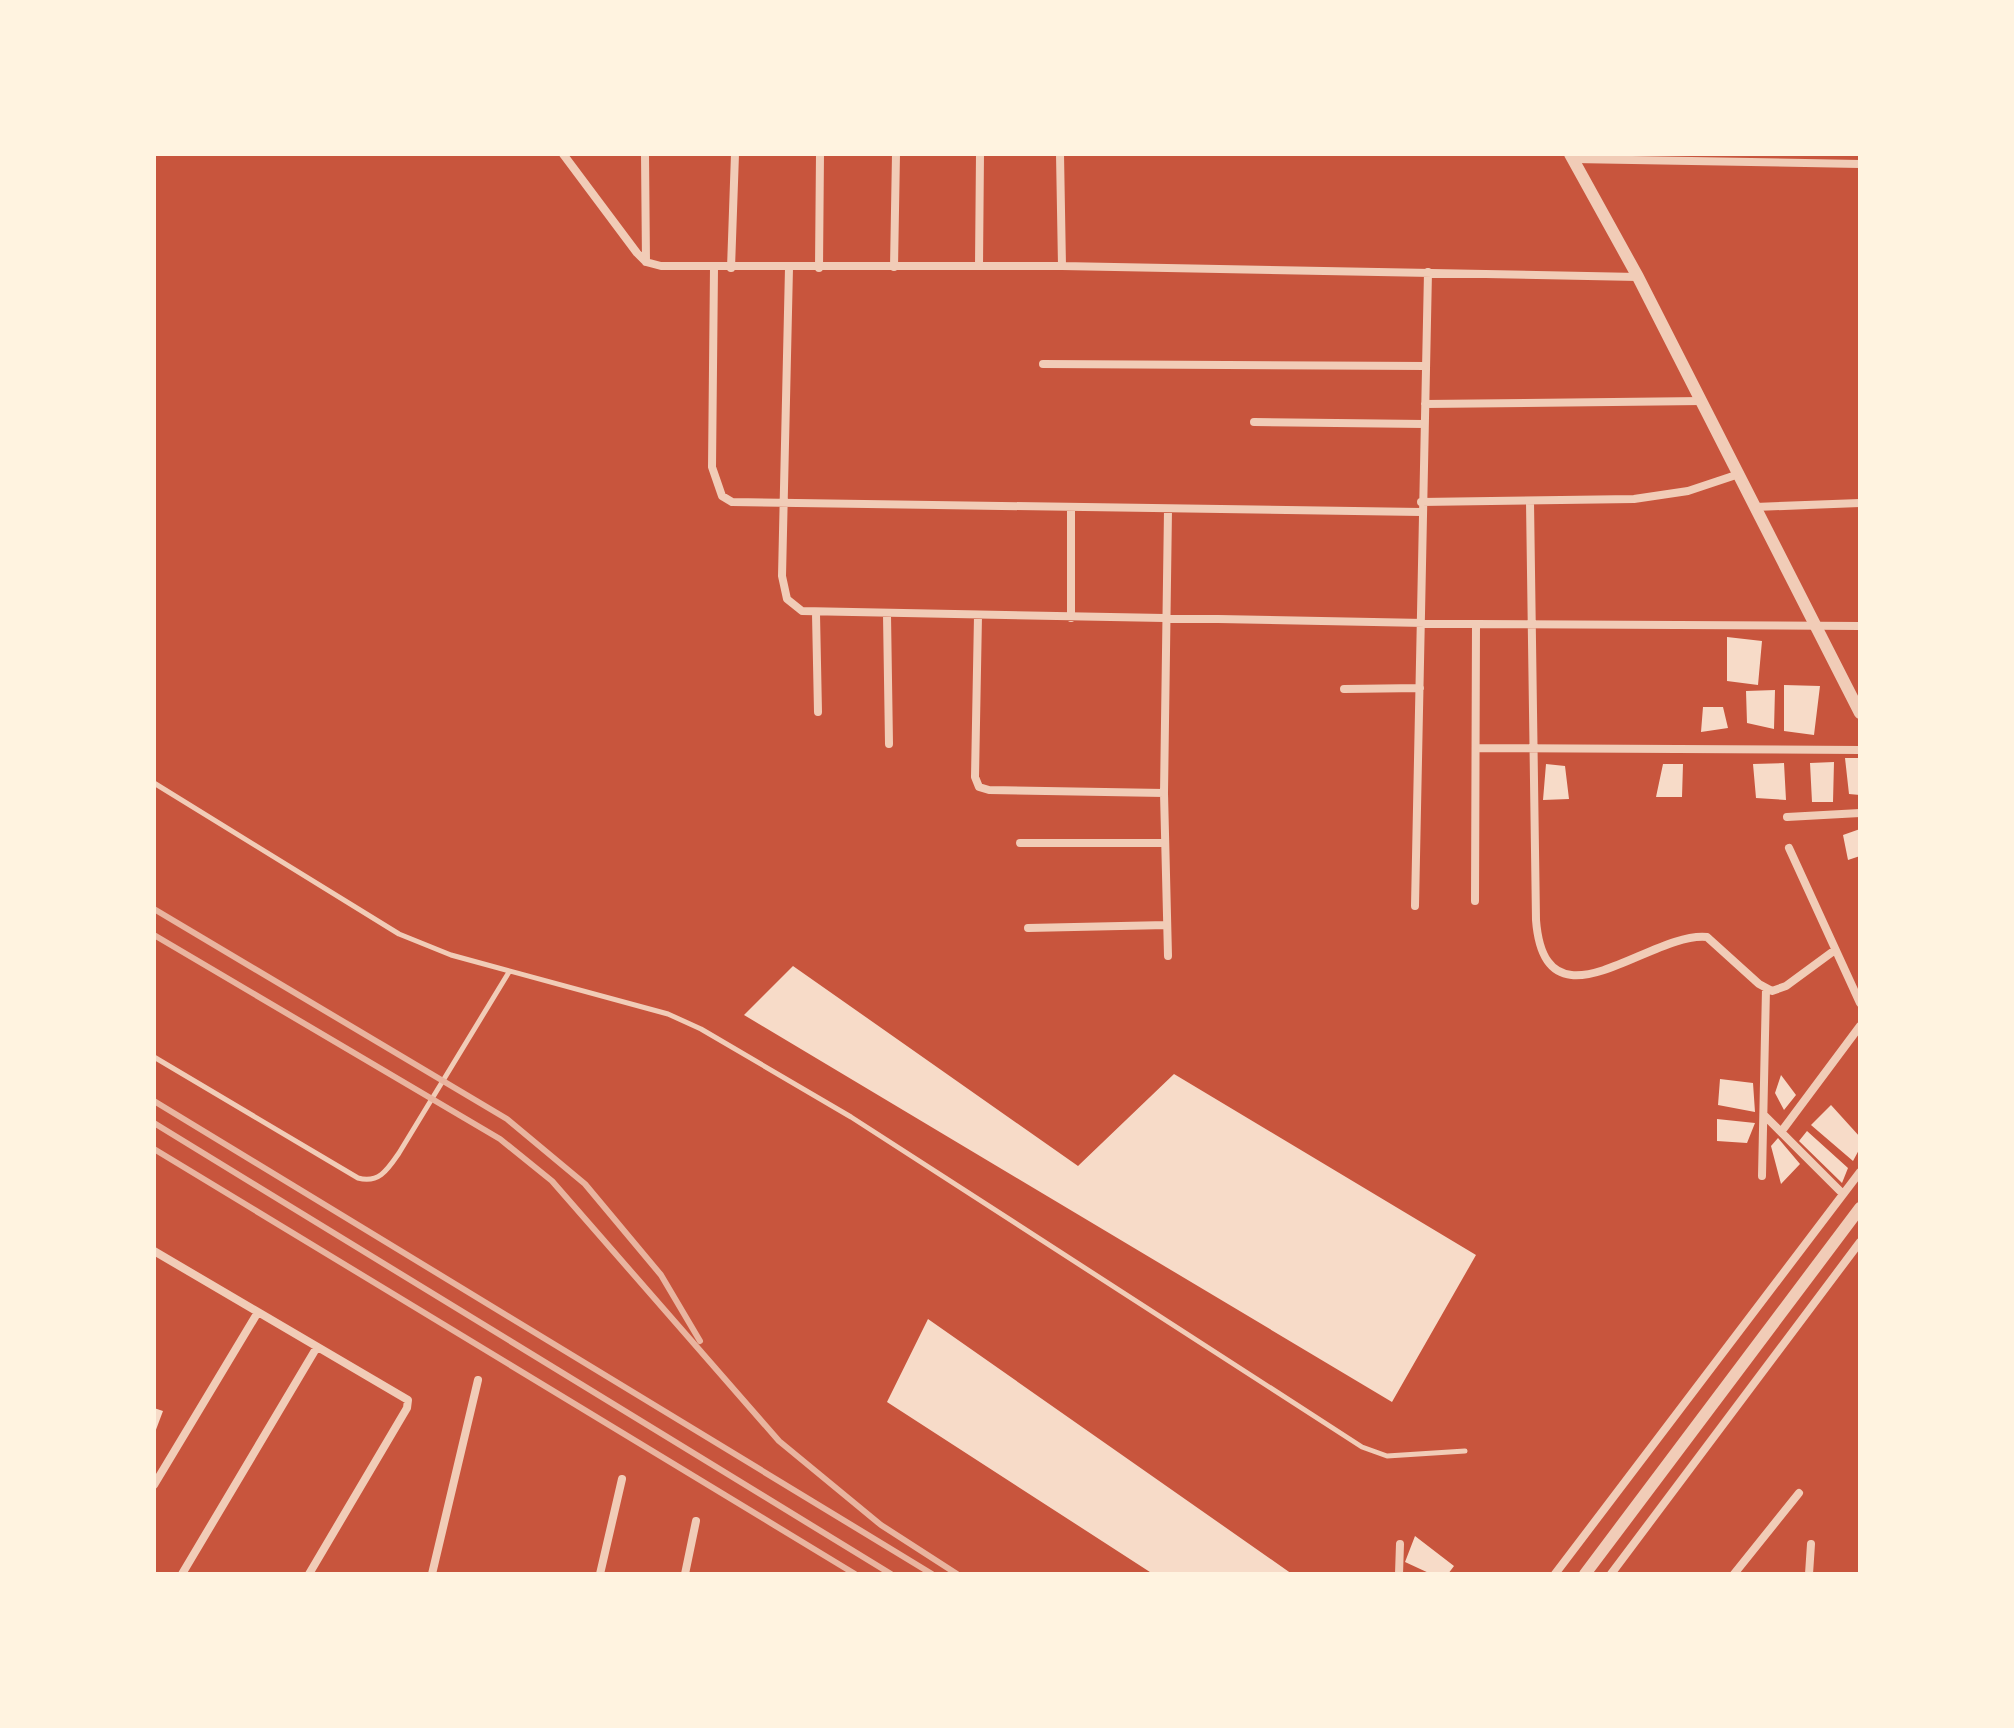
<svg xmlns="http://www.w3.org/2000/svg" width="2014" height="1728" viewBox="0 0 2014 1728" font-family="'Work Sans',sans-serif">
	<rect width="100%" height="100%" fill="#c8553d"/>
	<path fill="#f7dbc8" d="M1727,637L1762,641L1758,685L1727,681Z
		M1784,685L1820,686L1814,735L1784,731Z
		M1775,690L1774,729L1747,723L1746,691Z
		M1703,707H1723L1728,728L1701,732Z
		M1845,758H1860V795L1849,794Z
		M1834,762L1833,802H1812L1810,763Z
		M1784,763L1786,800L1756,798L1753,764Z
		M1546,764L1565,766L1569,799L1543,800Z
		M1663,764H1683L1682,797H1656Z
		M1860,829V856L1848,860L1843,835Z
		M793,966L1078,1166L1174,1074L1476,1255L1392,1402L744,1015Z
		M1781,1075L1796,1095L1784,1110L1775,1093Z
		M1720,1079L1753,1083L1755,1112L1718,1105Z
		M1831,1105L1860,1137V1148L1853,1161L1811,1125Z
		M1717,1119L1755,1123L1747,1143L1717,1141Z
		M1807,1131L1848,1168L1842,1183L1799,1141Z
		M1778,1138L1800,1164L1781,1184L1771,1146Z
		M928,1319L1292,1574H1153L887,1402Z
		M154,1408L163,1411L154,1435Z
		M1415,1536L1454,1566L1448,1574H1431L1405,1562Z"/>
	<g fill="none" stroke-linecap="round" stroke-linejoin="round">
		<path stroke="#f1ccb7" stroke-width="5" d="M154,783L399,934L451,955L668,1014L701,1029L851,1117L1362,1447L1387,1456L1465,1451
			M154,1057L358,1178C379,1184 388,1169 399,1153L509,972"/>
		<path stroke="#f1ccb7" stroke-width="8" d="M563,154L637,253L646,262L661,266H1062L1638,277
			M645,154L646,262
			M1060,154L1062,266
			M1573,159L1860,164
			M979,266L980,154
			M894,267L896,154
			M714,268L712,467L722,496L732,502L1421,512
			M731,268L735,154
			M789,268L782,576L787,599L802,611L1476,624L1860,626
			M819,268L820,154
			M1043,364L1426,366
			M1425,404L1702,401
			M1254,422L1424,424
			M1421,502L1634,499L1688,491L1739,474
			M1530,502L1536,920C1545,1037 1650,931 1707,937L1759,984L1772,991L1786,986L1835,950
			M1755,507L1860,503
			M1071,509V618
			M1168,510L1164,793L1168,956
			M816,614L818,712
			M887,615L889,744
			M978,616L975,777L979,787L989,790L1164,793
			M1344,689L1420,688
			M1476,748L1860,750
			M1787,817L1860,813
			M1020,843H1165
			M1789,848L1860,1003
			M1475,901L1476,624
			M1415,906L1428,272
			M1028,928L1167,925
			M1764,1115L1843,1194
			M1781,1132L1860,1026
			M1762,1176L1766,989
			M154,1251L408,1400L407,1408L309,1574
			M154,1485L258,1312
			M182,1574L317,1347
			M432,1574L478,1380
			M600,1574L622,1479
			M685,1574L696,1521
			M1399,1574L1400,1544
			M1555,1574L1860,1172
			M1611,1574L1860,1242
			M1734,1574L1799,1493
			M1809,1574L1811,1544"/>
		<path stroke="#f1ccb7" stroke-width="12" d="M1570,154L1638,277L1860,713
			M1585,1574L1860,1208"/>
		<path stroke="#e9b49f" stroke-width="6" d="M154,909L507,1119L585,1184L661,1275L700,1341
			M154,935L500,1139L552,1181L779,1441L881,1525L957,1574
			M154,1101L932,1574
			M154,1123L891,1574
			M154,1149L855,1574"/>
	</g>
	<rect width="2014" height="1728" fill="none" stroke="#fff3e0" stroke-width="312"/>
</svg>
